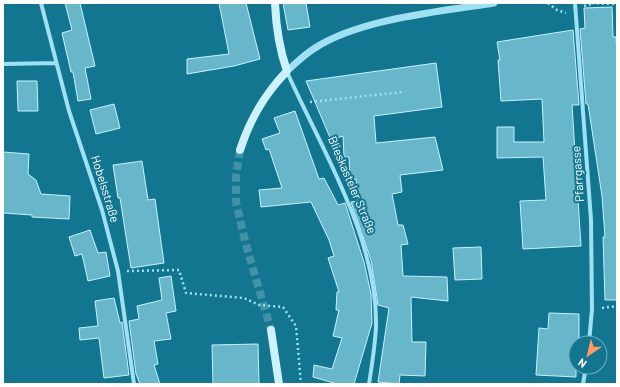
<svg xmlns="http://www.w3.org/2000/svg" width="620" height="387" viewBox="0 0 620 387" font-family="Barlow,sans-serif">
	<rect width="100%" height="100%" fill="#137691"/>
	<path fill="#67b6ca" stroke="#c6f2fd" d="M65,3H80L95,66L85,68L91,99L78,101L73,72H71L62,33L72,30Z
		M219,3H246L260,59L234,66L187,74V59L229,54Z
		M283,3H306L310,27L288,30Z
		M612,7L613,37H616L617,55V300H605L603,237H605L602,196L588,104H586L580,29L585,28L584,8Z
		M573,30L579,105H572L581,246L523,249L520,201L546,200L543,157L497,158V127H514V142H544L542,99L501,101L498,60H500L497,42Z
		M436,63L442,107L374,116L376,143L435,137L443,170L400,175L402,192L392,194L398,225H403L408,244L401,245L403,276L447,277L448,301L411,297L412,342H426L425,376L400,375L399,384L378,382L389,308L378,305L371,260L351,202L358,201L356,179H350L349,157H344L343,136L331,140L306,81Z
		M17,81H37L38,111H18Z
		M114,104L120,128L96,134L90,110Z
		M295,111L319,179L324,178L338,205L345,203L364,262L371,294L372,323L354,384H337L313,377L314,365L332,369L342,338L333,336L339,310H336L337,292H339L328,258L334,256L329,240L311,202L261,207L259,190L282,188L269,149L266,150L262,139L280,133L274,118Z
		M3,152L29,154L28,174L36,180L41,194L70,196L69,219L32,217V215L3,213Z
		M142,161L148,200L155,199L164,263L131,268L120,198H118L113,165Z
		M90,230L98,253L106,252L110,276L88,281L82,254L75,256L69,237Z
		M481,247L482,279L455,280L453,248Z
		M171,276L176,311L166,313L171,339L154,341L158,364L154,365L160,384H140L136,374L129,321L139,319L137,306L162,300L159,278Z
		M114,298L120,323L122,322L129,375L104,378L99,338L80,340L79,328L98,326L95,301Z
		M549,313L579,314V343H576V377L536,375L539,328L548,329Z
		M258,344L259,384H213L212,345Z"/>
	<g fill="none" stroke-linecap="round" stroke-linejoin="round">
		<path stroke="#4291a7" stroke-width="8" stroke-dasharray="8 4" stroke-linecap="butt" d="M240,150L236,176V202L245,241L271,330"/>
		<path stroke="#9fe1f2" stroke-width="2.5" stroke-dasharray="2 3" stroke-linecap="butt" d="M548,3L557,10L566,13
			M592,3L617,4
			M584,6L592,4
			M310,102L403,92
			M127,271L179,270L186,293L244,298L259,305L283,307L296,326L301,384
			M602,308L617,306"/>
		<path stroke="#9fe1f2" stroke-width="4" d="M41,3L69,111L102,210L118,271L134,384
			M575,3L591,220L592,309L589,343
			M3,64L56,63
			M287,72C322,150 378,239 376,327C375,346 372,365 369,384
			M583,384L586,367"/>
		<path stroke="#9fe1f2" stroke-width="7" d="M287,71C296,63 305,54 315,48C359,19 442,11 494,3"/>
		<path stroke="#cef2fc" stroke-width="8" d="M240,150C250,119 264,95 287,71C279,48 276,27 275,3
			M271,330L279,384"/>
	</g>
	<g text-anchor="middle" stroke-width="4" stroke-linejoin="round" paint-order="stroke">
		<g font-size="12" fill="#fff" stroke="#137691">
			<text transform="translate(578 174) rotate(-94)" y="4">Pfarrgasse</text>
			<text transform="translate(352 185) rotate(67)" y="4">Blieskasteler Straße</text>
			<text transform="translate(105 189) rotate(73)" y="4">Hobelsstraße</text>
		</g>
	</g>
	<rect width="620" height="387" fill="none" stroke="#ffffff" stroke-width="8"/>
	<g transform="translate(588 355) rotate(215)"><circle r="19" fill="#137691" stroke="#71adbd"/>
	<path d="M0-3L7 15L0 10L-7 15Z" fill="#ff9a60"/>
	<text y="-6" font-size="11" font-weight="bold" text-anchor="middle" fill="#ffffff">N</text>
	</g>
</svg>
